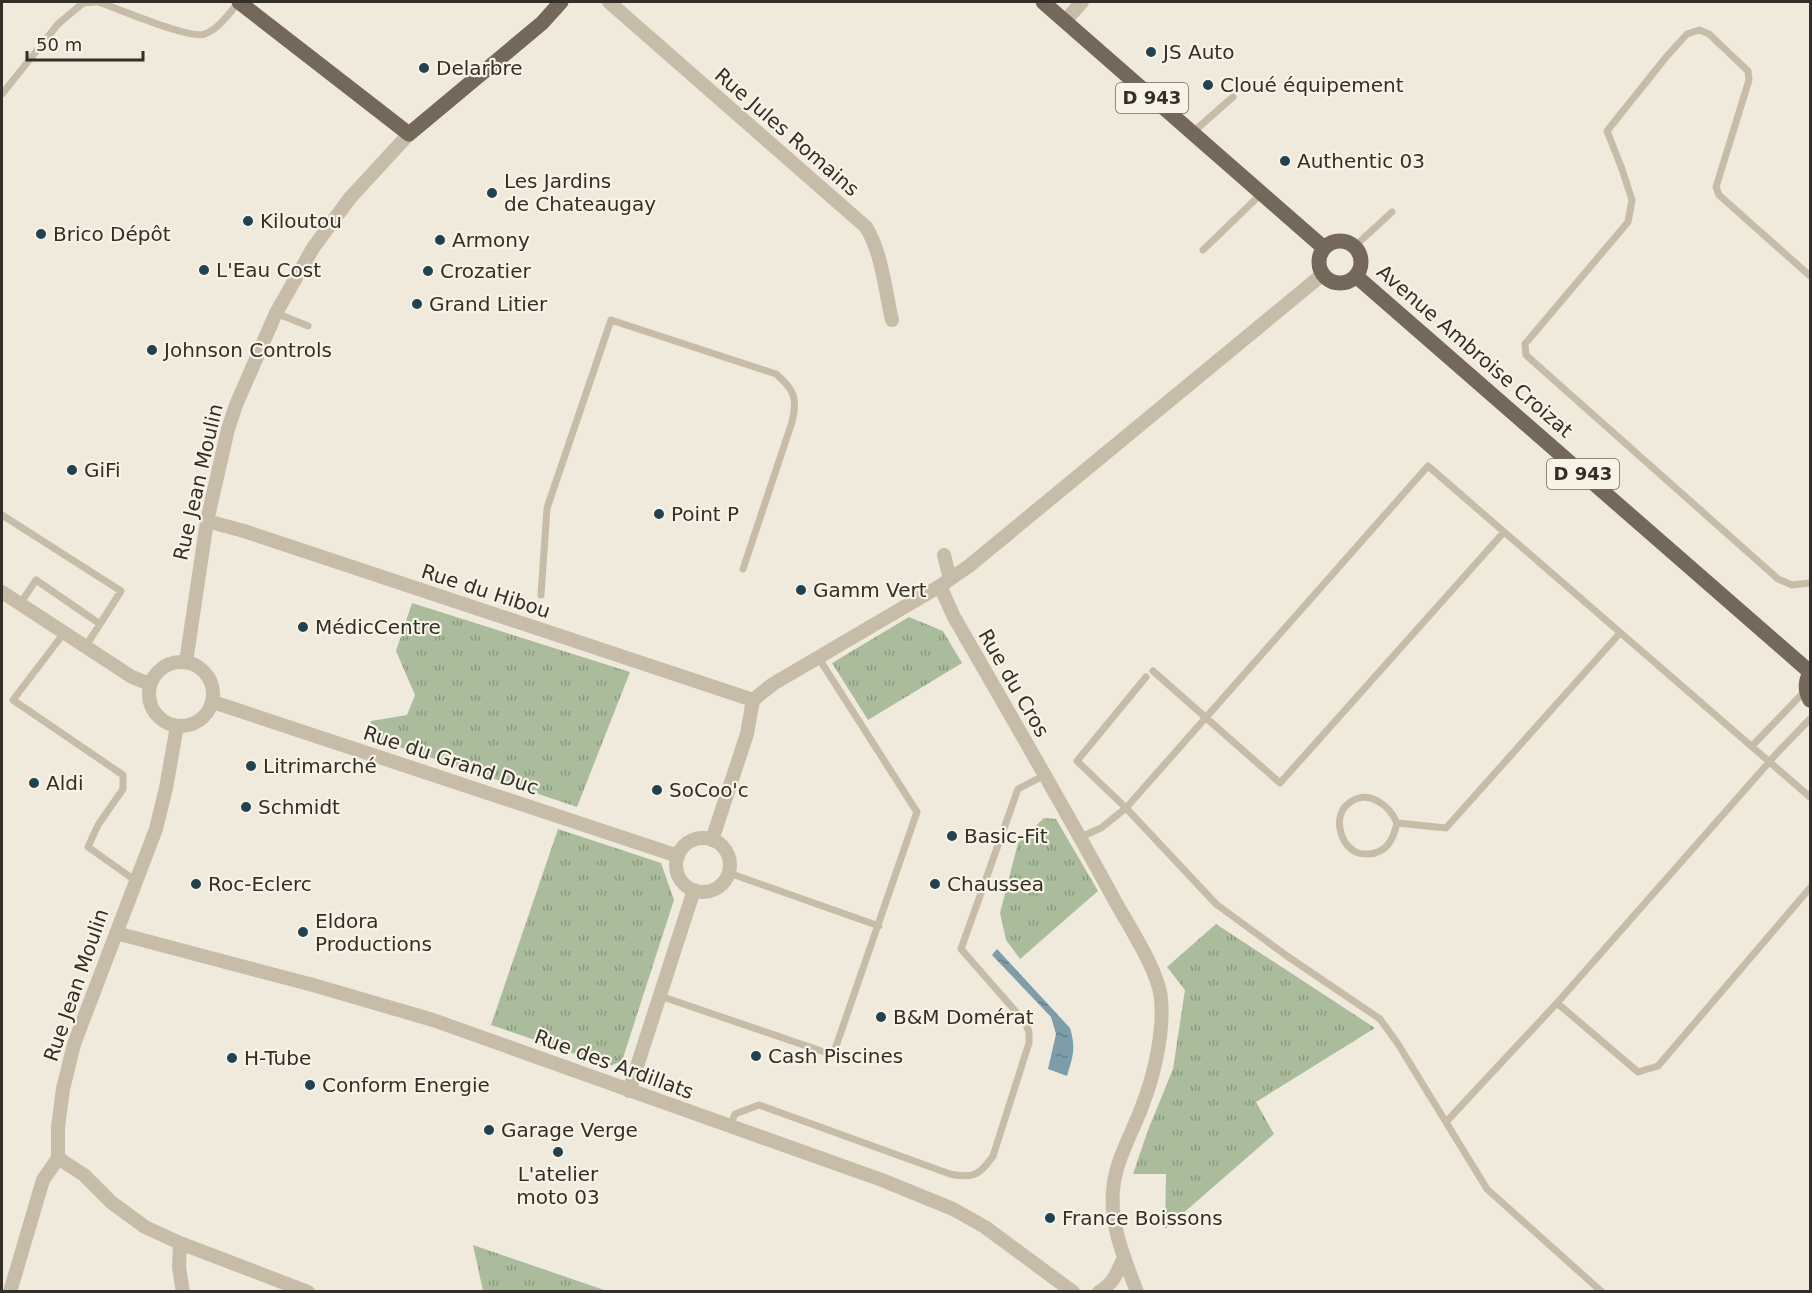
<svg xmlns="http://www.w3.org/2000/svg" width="1812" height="1293" viewBox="0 0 1812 1293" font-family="'DejaVu Sans',sans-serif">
	<defs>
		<pattern id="grass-tufts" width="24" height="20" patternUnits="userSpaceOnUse" patternTransform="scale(1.5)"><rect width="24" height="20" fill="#aabc9c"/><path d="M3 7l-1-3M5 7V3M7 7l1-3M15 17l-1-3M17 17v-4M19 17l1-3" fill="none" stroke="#8b997f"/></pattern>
		<pattern id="water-ripples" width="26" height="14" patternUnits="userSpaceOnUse" patternTransform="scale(1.5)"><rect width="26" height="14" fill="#7c9da9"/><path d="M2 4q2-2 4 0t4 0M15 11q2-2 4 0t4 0" fill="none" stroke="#66808a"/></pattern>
	</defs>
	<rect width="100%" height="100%" fill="#efeadb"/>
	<path fill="url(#grass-tufts)" d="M412,603L630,672L577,807L367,736L371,721L407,715L415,695L396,651Z
		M909,617L943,631L962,663L868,720L832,663Z
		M1044,818L1056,819L1098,891L1020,959L1006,940L1000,913L1018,843Z
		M558,829L661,863L674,900L622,1061L610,1066L491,1025Z
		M1216,924L1375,1028L1256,1102L1274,1134L1165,1229L1166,1174H1133L1148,1130L1173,1069L1185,990L1167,967Z
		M473,1245L607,1291H483Z"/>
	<path fill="url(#water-ripples)" d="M997,949L1070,1028C1076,1047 1073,1057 1067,1076L1048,1069L1056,1034L1051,1017L992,955Z"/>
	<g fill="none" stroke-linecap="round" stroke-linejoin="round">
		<path stroke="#c6bca8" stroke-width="7" d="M98,2C117,8 190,40 205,34C220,28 229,13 239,2
			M2,94L58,24L83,3L95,2
			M1192,133L1233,97
			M1355,246L1392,212
			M1203,250L1261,194
			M1810,276L1719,195L1716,187L1749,80L1748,71L1709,34L1699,30L1687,34L1667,56L1607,131L1622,169L1632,200L1628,222L1525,344L1526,355L1778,579L1792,585L1810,583
			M276,313L308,326
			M2,515L121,591L100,624L36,580L20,604
			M541,595L547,508L611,320L776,374C794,389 798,399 792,422L743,569
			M64,633L13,700L123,775V789L98,825L88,847L136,881
			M85,647L100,624
			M1153,671L1280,783L1504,532
			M1146,677L1077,761L1126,808L1216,904L1287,956L1380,1019L1398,1044L1487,1189L1602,1292
			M1752,746L1806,690
			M1397,823C1393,840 1387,853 1368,854C1362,854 1359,854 1354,851C1339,842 1333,815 1349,803C1368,788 1390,806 1397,823L1446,828L1620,633
			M1081,837L1101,828L1126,808L1428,466L1810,797
			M729,873L879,926
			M660,996L833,1055L917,812L818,657
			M1557,1003L1638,1072L1658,1066L1810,888
			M1446,1122L1557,1003L1778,752L1810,719
			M730,1126L735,1114L759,1105L950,1174C973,1179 980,1175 993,1156L1029,1043V1032L1025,1022L961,949L1018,789L1045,775"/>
		<path stroke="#c6bca8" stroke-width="14" d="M609,2L866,227C882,253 885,290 892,320
			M1065,21L1082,2
			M207,521L244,531L753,700
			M944,555L950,579
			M940,586L954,617C1008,711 1063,805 1115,901C1129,926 1159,972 1161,999C1164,1030 1155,1072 1144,1101C1134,1131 1115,1159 1113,1191C1110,1226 1125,1260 1137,1292
			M2,592L132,677L150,684
			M149 694a32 32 0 1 1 64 0a32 32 0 1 1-64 0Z
			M186,662L207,521L228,429L236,405L276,313L313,248L350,198L409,134
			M753,700L773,684L940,586L969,566L1323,274
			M213,702L678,856
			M676 865a27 27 0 1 1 54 0a27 27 0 1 1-54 0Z
			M712,840L747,734L753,700
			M116,933L313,985L433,1020L882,1180L953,1209L985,1227L1073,1292
			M629,1091L694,890
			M58,1158L84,1175L111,1202L145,1227L180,1243L308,1292
			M180,1243L179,1267L183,1292
			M10,1292L43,1180L58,1158V1127L63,1089L74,1044L156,829L166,788L177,726
			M1099,1292C1114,1283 1117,1273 1124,1257"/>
		<path stroke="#74685a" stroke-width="15" d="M239,2L409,134L542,23L561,2
			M1043,2L1324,248
			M1319 262a21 21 0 1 1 42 0a21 21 0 1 1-42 0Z
			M1356,276L1810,672
			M1810,673C1805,682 1805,691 1810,700"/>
	</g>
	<g fill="#214250" stroke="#f7f3e6" stroke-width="2">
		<circle cx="1151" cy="52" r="6"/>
		<circle cx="424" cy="68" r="6"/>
		<circle cx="1208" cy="85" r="6"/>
		<circle cx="1285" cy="161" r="6"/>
		<circle cx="492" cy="193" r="6"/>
		<circle cx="248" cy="221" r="6"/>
		<circle cx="41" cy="234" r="6"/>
		<circle cx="440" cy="240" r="6"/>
		<circle cx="204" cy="270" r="6"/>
		<circle cx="428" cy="271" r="6"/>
		<circle cx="417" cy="304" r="6"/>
		<circle cx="152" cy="350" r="6"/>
		<circle cx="72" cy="470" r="6"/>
		<circle cx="659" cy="514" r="6"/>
		<circle cx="801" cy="590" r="6"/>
		<circle cx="303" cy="627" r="6"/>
		<circle cx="251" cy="766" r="6"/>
		<circle cx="34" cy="783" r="6"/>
		<circle cx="657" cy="790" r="6"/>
		<circle cx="246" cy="807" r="6"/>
		<circle cx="952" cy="836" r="6"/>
		<circle cx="196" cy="884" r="6"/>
		<circle cx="935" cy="884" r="6"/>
		<circle cx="303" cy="932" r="6"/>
		<circle cx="881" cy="1017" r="6"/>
		<circle cx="756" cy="1056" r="6"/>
		<circle cx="232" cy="1058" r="6"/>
		<circle cx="310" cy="1085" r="6"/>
		<circle cx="489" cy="1130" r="6"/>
		<circle cx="558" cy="1152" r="6"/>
		<circle cx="1050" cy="1218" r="6"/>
	</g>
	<g text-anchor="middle" stroke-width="4.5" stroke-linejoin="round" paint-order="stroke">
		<g fill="#f7f3e6" stroke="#6e6960" stroke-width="1.5">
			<rect x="1116" y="83" width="72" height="30" rx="4.5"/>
			<rect x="1547" y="459" width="72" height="30" rx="4.5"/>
		</g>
		<g font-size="18" font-weight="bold" fill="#332e27">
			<text x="1152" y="104">D 943</text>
			<text x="1583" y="480">D 943</text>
		</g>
		<g font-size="20" fill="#332e27" stroke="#f7f3e6" text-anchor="start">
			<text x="1163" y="59">JS Auto</text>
			<text x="436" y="75">Delarbre</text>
			<text x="1220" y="92">Cloué équipement</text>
			<text x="1297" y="168">Authentic 03</text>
			<text x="504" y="188">Les Jardins<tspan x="504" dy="23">de Chateaugay</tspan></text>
			<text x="260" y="228">Kiloutou</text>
			<text x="53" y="241">Brico Dépôt</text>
			<text x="452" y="247">Armony</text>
			<text x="216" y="277">L'Eau Cost</text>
			<text x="440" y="278">Crozatier</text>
			<text x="429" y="311">Grand Litier</text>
			<text x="164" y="357">Johnson Controls</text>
			<text x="84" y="477">GiFi</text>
			<text x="671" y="521">Point P</text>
			<text x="813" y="597">Gamm Vert</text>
			<text x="315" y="634">MédicCentre</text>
			<text x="263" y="773">Litrimarché</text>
			<text x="46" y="790">Aldi</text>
			<text x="669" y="797">SoCoo'c</text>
			<text x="258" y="814">Schmidt</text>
			<text x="964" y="843">Basic-Fit</text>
			<text x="208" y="891">Roc-Eclerc</text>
			<text x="947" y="891">Chaussea</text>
			<text x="315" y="928">Eldora<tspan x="315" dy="23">Productions</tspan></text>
			<text x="893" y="1024">B&amp;M Domérat</text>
			<text x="768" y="1063">Cash Piscines</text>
			<text x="244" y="1065">H-Tube</text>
			<text x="322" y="1092">Conform Energie</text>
			<text x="501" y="1137">Garage Verge</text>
			<text x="558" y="1181" text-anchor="middle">L'atelier<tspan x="558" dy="23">moto 03</tspan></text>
			<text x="1062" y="1225">France Boissons</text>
		</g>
		<g font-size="20" fill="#332e27" stroke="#f7f3e6">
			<text transform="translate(787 132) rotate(41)" y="7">Rue Jules Romains</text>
			<text transform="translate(1475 351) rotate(41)" y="7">Avenue Ambroise Croizat</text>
			<text transform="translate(198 482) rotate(-77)" y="7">Rue Jean Moulin</text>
			<text transform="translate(486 591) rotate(18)" y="7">Rue du Hibou</text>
			<text transform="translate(1014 683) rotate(60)" y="7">Rue du Cros</text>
			<text transform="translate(451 760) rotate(18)" y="7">Rue du Grand Duc</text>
			<text transform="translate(76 985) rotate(-71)" y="7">Rue Jean Moulin</text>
			<text transform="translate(614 1064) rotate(20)" y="7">Rue des Ardillats</text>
		</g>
	</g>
	<rect width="1812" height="1293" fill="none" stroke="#332e27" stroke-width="6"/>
	<path d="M27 51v9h116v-9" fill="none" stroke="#332e27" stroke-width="3"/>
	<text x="36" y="51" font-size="18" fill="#332e27" stroke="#f7f3e6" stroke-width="4.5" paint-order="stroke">50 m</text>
</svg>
